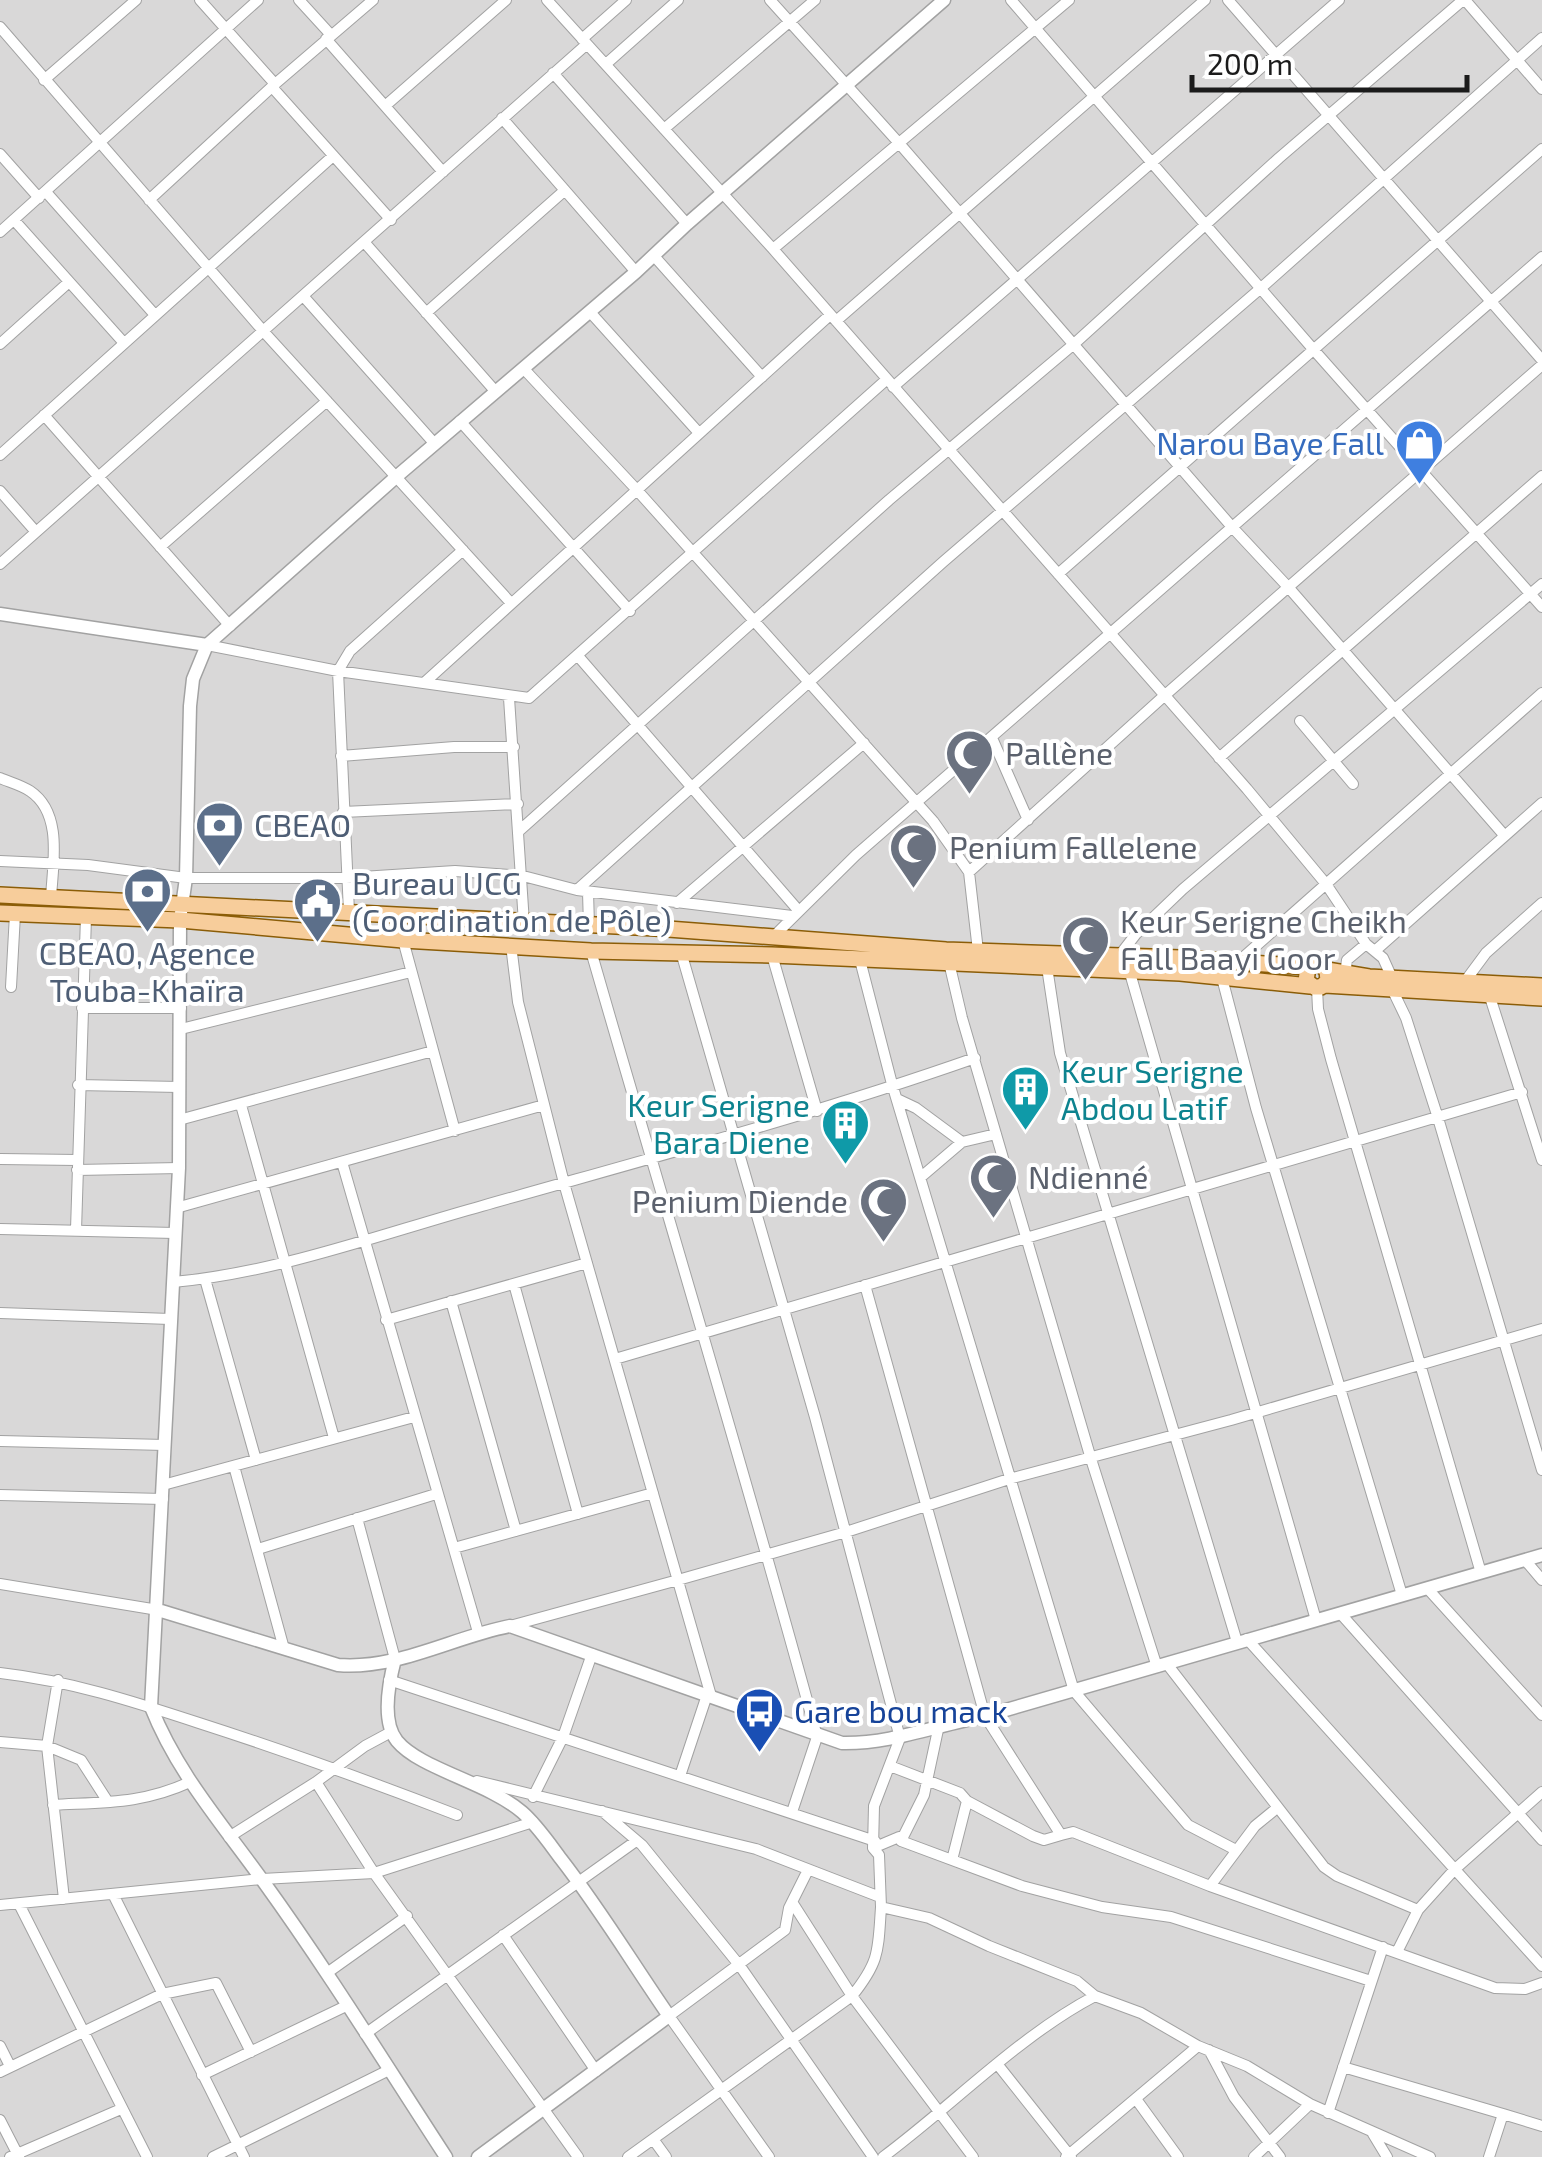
<svg xmlns="http://www.w3.org/2000/svg" width="1542" height="2157" viewBox="0 0 1542 2157" font-family="'Exo 2',sans-serif">
	<rect width="100%" height="100%" fill="#ece8e0"/>
	<path fill="#d9d8d8" d="M0,0H1542V2157H0Z"/>
	<g fill="none" stroke-linecap="round" stroke-linejoin="round">
		<defs>
			<path id="minor" d="M200,0L275,84
				M299,0L331,35
				M547,0L773,249L1247,789L1326,884L1366,944L1383,958L1392,978
				M770,0L898,142L1232,527L1289,588L1504,835
				M1011,0L1313,349L1542,607
				M1228,0L1542,360
				M1465,0L1542,89
				M0,27L264,332L510,602
				M326,39L443,172
				M582,39L626,0
				M606,64L678,0
				M553,73L687,224
				M44,80L136,0
				M272,87L391,220
				M385,106L506,0
				M502,118L636,272
				M664,129L815,0
				M0,154L39,198
				M46,192L155,315
				M149,200L275,84L373,0
				M14,220L124,343
				M0,232L258,0
				M365,243L496,392
				M773,249L1069,0
				M654,256L762,377
				M304,297L434,443
				M590,312L699,433
				M426,313L564,191
				M836,321L1205,0
				M0,344L69,282
				M523,368L636,489L933,821L969,872L978,951
				M893,387L1339,0
				M44,415L230,626
				M460,421L630,611
				M0,455L333,156
				M0,491L36,532
				M160,547L327,401
				M0,564L587,44
				M1058,574L1542,149
				M207,645L338,671L529,698L886,380
				M578,656L798,910
				M424,683L830,315
				M509,698L524,923
				M1300,721L1353,784
				M992,738L1028,820
				M341,756L454,747H514
				M1219,758L1542,476
				M0,778C9,782 21,785 30,791C63,813 53,863 51,897
				M343,812L518,804
				M519,831L889,500L1074,344L1279,158L1463,0
				M0,861L88,865L186,878H346L455,871L523,876L577,890L792,916
				M969,872L1164,696L1542,365
				M577,890L943,562L1261,288L1542,38
				M588,892L589,926
				M677,903L864,743
				M349,912L338,671L350,651L463,550
				M773,937L856,855L1542,257
				M403,940L455,1131
				M511,945L518,1002L564,1183L711,1696
				M1376,950L1542,803
				M591,951C666,1212 745,1471 816,1733
				M681,952L815,1417L900,1738L874,1806L873,1848L879,1855L881,1907
				M772,955L817,1111
				M1119,956L1136,934L1183,889L1542,584
				M948,958L962,1018L1091,1459L1157,1667
				M860,960L892,1084L1074,1691L1188,1825L1236,1850
				M1239,961L1542,693
				M1047,967L1060,1053L1237,1642
				M1130,973L1316,1620
				M1345,974L1347,960L1366,944
				M1222,978L1256,1108L1402,1595
				M1466,980L1486,953L1542,903
				M11,987L15,914
				M1317,988L1318,1009L1331,1059L1481,1573
				M1393,991L1406,1018L1438,1118L1542,1470
				M1490,997L1542,1160
				M82,1008H181
				M181,1029L411,972
				M78,1085L179,1087
				M897,1099L916,1108L962,1142
				M241,1105L334,1438
				M179,1120L433,1051
				M0,1159L77,1160
				M342,1162L478,1632
				M77,1170L179,1168
				M921,1177L962,1142L996,1134
				M176,1208L544,1105
				M0,1229L175,1233
				M76,1230L86,917
				M205,1279L256,1460
				M173,1282C277,1273 381,1234 482,1206C647,1159 813,1115 975,1058
				M514,1284L578,1514
				M865,1285L985,1716L1061,1835L1073,1832L1210,1886L1495,1988L1525,1989L1542,1983
				M451,1301L516,1531
				M0,1313L170,1319
				M386,1320L587,1263
				M615,1359L1522,1092
				M0,1441L165,1445
				M234,1466L283,1645
				M163,1485L414,1417
				M0,1495L163,1499
				M357,1518L395,1659
				M454,1548L653,1493
				M258,1549L436,1494
				M1525,1560L1542,1580
				M0,1584L158,1610
				M1427,1588L1542,1715
				M1340,1613L1542,1840
				M510,1626L678,1580L846,1532L1009,1479L1231,1420L1542,1329
				M1247,1639L1542,1966
				M1167,1664L1324,1867L1337,1876L1418,1910
				M0,1673C70,1681 132,1701 199,1723C286,1751 372,1782 457,1815
				M58,1680L47,1746L64,1899
				M389,1680L875,1841
				M0,1742L47,1746L81,1760L108,1802
				M890,1766L960,1793L967,1801L1033,1836L1044,1840L1061,1835
				M680,1776L707,1695
				M477,1781L756,1849L880,1897
				M316,1782L374,1873L578,2157
				M533,1797L563,1737L592,1654
				M53,1805C105,1802 142,1804 190,1782
				M602,1811L642,1845L740,1966L873,2157
				M792,1812L818,1734
				M229,1837L316,1782L365,1746L391,1732
				M901,1841L1022,1886L1102,1907L1171,1917L1371,1981
				M873,1848L899,1837L901,1841L924,1795L939,1725
				M952,1860L967,1801
				M1210,1886L1255,1826L1277,1808
				M113,1894L244,2157
				M792,1902L852,1996L973,2157
				M19,1904L147,2157
				M0,1905L262,1879L374,1873L533,1822
				M503,1935L596,2071
				M1397,1952L1418,1910L1454,1870L1542,1792
				M327,1973L407,1916
				M365,2034L636,1841
				M0,2046L10,2066
				M1209,2050L1234,2097L1280,2157
				M998,2065L1071,2157
				M1343,2067L1503,2114
				M0,2072L162,1994L216,1983L251,2052
				M202,2075L346,2006
				M1136,2099L1178,2157
				M1328,2113L1383,1947
				M0,2120L19,2157
				M1373,2134L1387,2157
				M653,2139L666,2157
				M10,2157L121,2109
				M213,2157L389,2070
				M628,2157L852,1996C880,1961 878,1951 881,1907L929,1918L989,1946L1077,1981L1095,1996
				M769,2157L669,2016L785,1930L789,1908L808,1870
				M883,2157C953,2105 1019,2036 1095,1996L1141,2013L1198,2046L1247,2066L1310,2104L1430,2157
				M1066,2157L1198,2046
				M1254,2157L1310,2104
				M1489,2157L1503,2114L1542,2126"/>
			<path id="tertiary" d="M0,614L207,645
				M158,1610L338,1665C397,1670 453,1637 510,1626L842,1743C892,1744 936,1725 985,1716L1542,1555
				M395,1659C389,1682 381,1721 397,1741C420,1769 487,1782 522,1812C537,1825 549,1843 561,1859C600,1909 633,1964 669,2016L478,2157
				M446,2157C386,2065 328,1971 263,1881C223,1825 177,1773 151,1707L179,1168L180,920L186,878L190,706L193,679L207,645L396,477L636,272L687,224L944,0"/>
			<path id="primary" d="M0,895L655,928L946,950L1181,958L1308,967
				M0,913L180,920L403,940L591,951L772,955L1180,973L1310,986
				M1327,970L1328,981L1321,987H1314L1306,981L1308,967L1319,964L1327,970L1369,977L1542,986
				M1325,985L1542,998"/>
		</defs>
		<use href="#minor" stroke="#a2a2a2" stroke-width="12"/>
		<use href="#tertiary" stroke="#a2a2a2" stroke-width="15"/>
		<use href="#primary" stroke="#8b5d07" stroke-width="18"/>
		<use href="#minor" stroke="#fff" stroke-width="10"/>
		<use href="#tertiary" stroke="#fff" stroke-width="12"/>
		<use href="#primary" stroke="#f7cd9b" stroke-width="15"/>
	</g>
	<defs>
		<symbol id="shop-pin" viewBox="-11 -11 22 30"><path d="M0 17L-7.5 6A9.5 9.5 0 1 1 7.5 6Z" fill="#3f7fe0" stroke="#fff"/><path d="M-5-2.5h2.3a2.7 3.5 0 0 1 5.4 0H5L5.5 6h-11ZM-1.5-2.5h3a1.5 2.3 0 0 0-3 0Z" fill="#fff"/></symbol>
		<symbol id="mosque-pin" viewBox="-11 -11 22 30"><path d="M0 17L-7.5 6A9.5 9.5 0 1 1 7.5 6Z" fill="#6b7280" stroke="#fff"/><path d="M3.5-4.9A6 6 0 1 0 3.5 4.9A5 5 0 1 1 3.5-4.9Z" fill="#fff"/></symbol>
		<symbol id="bank-pin" viewBox="-11 -11 22 30"><path d="M0 17L-7.5 6A9.5 9.5 0 1 1 7.5 6Z" fill="#5c6f8a" stroke="#fff"/><path d="M-6-4H6V4H-6ZM0-2.3a2.3 2.3 0 1 0 0 4.6a2.3 2.3 0 1 0 0-4.6Z" fill="#fff"/></symbol>
		<symbol id="civic-pin" viewBox="-11 -11 22 30"><path d="M0 17L-7.5 6A9.5 9.5 0 1 1 7.5 6Z" fill="#5c6f8a" stroke="#fff"/><path d="M-.6-6.5H3V-4.5H.6V-3L4-1V1h2V6H-6V1h2V-1L-.6-3ZM-1.2 2.5V6h2.4V2.5Z" fill="#fff"/></symbol>
		<symbol id="building-pin" viewBox="-11 -11 22 30"><path d="M0 17L-7.5 6A9.5 9.5 0 1 1 7.5 6Z" fill="#0f9aa8" stroke="#fff"/><path d="M-4-6H4V6H1V3H-1V6H-4ZM-2.5-4.3h1.7v1.8h-1.7ZM.8-4.3h1.7v1.8H.8ZM-2.5-1h1.7V.8h-1.7ZM.8-1h1.7V.8H.8Z" fill="#fff"/></symbol>
		<symbol id="bus-pin" viewBox="-11 -11 22 30"><path d="M0 17L-7.5 6A9.5 9.5 0 1 1 7.5 6Z" fill="#1a4fb4" stroke="#fff"/><path d="M-5-6H5V4H4V6H2V4H-2V6H-4V4H-5ZM-3.5-4V0h7V-4ZM-3.5 1.2v1.5H-2V1.2ZM2 1.2v1.5H3.5V1.2Z" fill="#fff"/></symbol>
	</defs>
	<g fill-rule="evenodd">
		<use href="#shop-pin" x="1392" y="416" width="55" height="75"/>
		<use href="#mosque-pin" x="942" y="726" width="55" height="75"/>
		<use href="#bank-pin" x="192" y="798" width="55" height="75"/>
		<use href="#mosque-pin" x="886" y="820" width="55" height="75"/>
		<use href="#bank-pin" x="120" y="864" width="55" height="75"/>
		<use href="#civic-pin" x="290" y="874" width="55" height="75"/>
		<use href="#mosque-pin" x="1058" y="912" width="55" height="75"/>
		<use href="#building-pin" x="998" y="1062" width="55" height="75"/>
		<use href="#building-pin" x="818" y="1096" width="55" height="75"/>
		<use href="#mosque-pin" x="966" y="1150" width="55" height="75"/>
		<use href="#mosque-pin" x="856" y="1174" width="55" height="75"/>
		<use href="#bus-pin" x="732" y="1684" width="55" height="75"/>
	</g>
	<g text-anchor="middle" stroke-width="8" stroke-linejoin="round" paint-order="stroke">
		<g font-size="32" fill="#366cbe" stroke="#fff" text-anchor="end">
			<text x="1384" y="455">Narou Baye Fall</text>
		</g>
		<g font-size="32" fill="#5b616d" stroke="#fff" text-anchor="start">
			<text x="1005" y="765">Pallène</text>
			<text x="949" y="859">Penium Fallelene</text>
			<text x="1120" y="933">Keur Serigne Cheikh<tspan x="1120" dy="37">Fall Baayi Goor</tspan></text>
			<text x="1028" y="1189">Ndienné</text>
			<text x="848" y="1213" text-anchor="end">Penium Diende</text>
		</g>
		<g font-size="32" fill="#4e5e75" stroke="#fff" text-anchor="start">
			<text x="254" y="837">CBEAO</text>
			<text x="352" y="895">Bureau UCG<tspan x="352" dy="37">(Coordination de Pôle)</tspan></text>
			<text x="147" y="965" text-anchor="middle">CBEAO, Agence<tspan x="147" dy="37">Touba-Khaïra</tspan></text>
		</g>
		<g font-size="32" fill="#0d838f" stroke="#fff" text-anchor="start">
			<text x="1061" y="1083">Keur Serigne<tspan x="1061" dy="37">Abdou Latif</tspan></text>
			<text x="810" y="1117" text-anchor="end">Keur Serigne<tspan x="810" dy="37">Bara Diene</tspan></text>
		</g>
		<g font-size="32" fill="#164399" stroke="#fff" text-anchor="start">
			<text x="794" y="1723">Gare bou mack</text>
		</g>
	</g>
	<path d="M1192 75v15h275v-15" fill="none" stroke="#1b1b1b" stroke-width="5"/>
	<text x="1207" y="75" font-size="30" fill="#1b1b1b" stroke="#ffffff" stroke-width="8" paint-order="stroke">200 m</text>
</svg>
